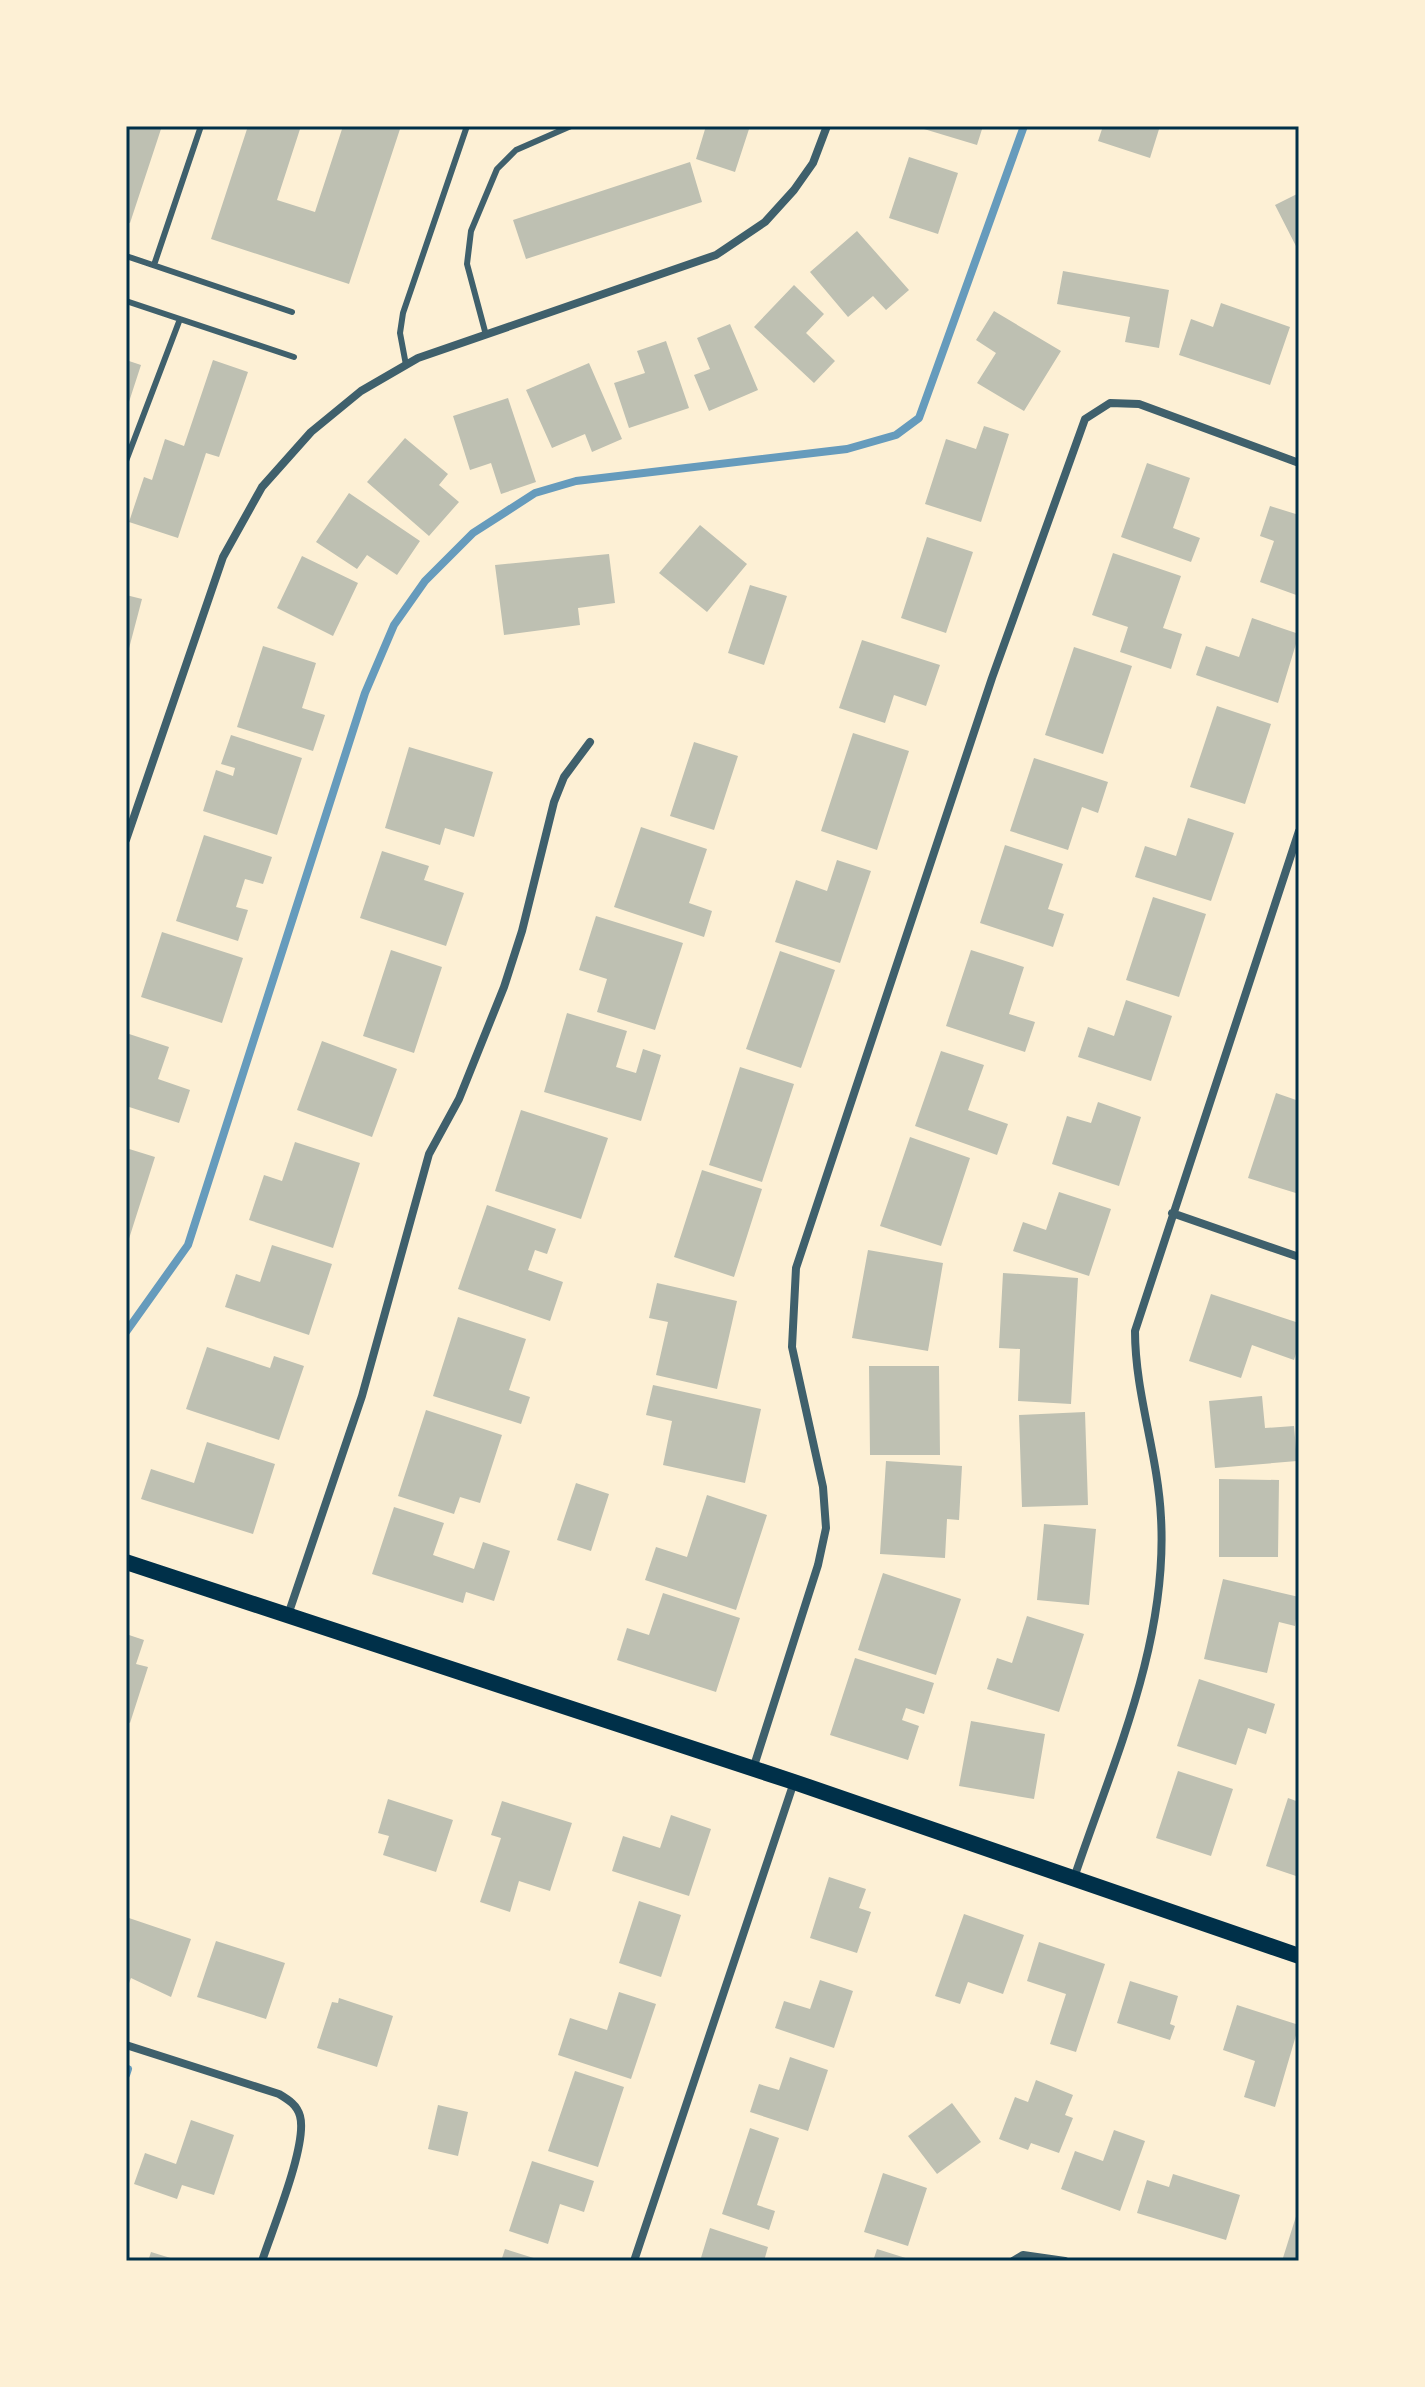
<svg xmlns="http://www.w3.org/2000/svg" width="1425" height="2387" viewBox="0 0 1425 2387" font-family="Overpass,sans-serif">
	<rect width="100%" height="100%" fill="#fdf0d5"/>
	<g fill="none" stroke-linecap="round" stroke-linejoin="round">
		<path stroke="#669bbc" stroke-width="8" d="M126,1332L188,1245L365,693L394,625L425,581L473,533L535,493L576,481L847,449L896,435L919,418L1024,126
			M126,2075L128,2069"/>
	</g>
	<path fill="#bec0b2" d="M126,126H162L130,223L126,222Z
		M248,126H301L277,200L315,212L343,126H401L349,284L211,239Z
		M706,126H750L735,172L696,159Z
		M914,126H983L977,145Z
		M1103,126H1160L1150,158L1098,141Z
		M909,157L958,173L938,234L889,218Z
		M690,162L702,202L526,259L513,220Z
		M1299,193V252L1275,205Z
		M857,231L909,290L886,310L873,296L848,317L810,272Z
		M1063,271L1169,290L1159,348L1125,342L1130,317L1057,304Z
		M794,285L824,314L806,333L835,361L814,383L754,327Z
		M1221,303L1290,327L1270,385L1179,355L1191,319L1213,327Z
		M994,311L1061,351L1024,411L977,383L996,353L976,340Z
		M730,324L758,390L709,411L694,375L710,369L697,338Z
		M666,341L689,408L629,428L614,383L645,373L637,351Z
		M126,360L141,365L127,408H126Z
		M213,360L248,372L219,457L206,453L178,538L129,522L144,477L152,480L165,439L184,446Z
		M589,363L622,439L592,452L585,434L552,448L526,390Z
		M508,398L536,482L501,494L491,463L470,470L453,416Z
		M984,426L1009,434L981,522L925,504L946,439L976,449Z
		M405,438L448,474L439,485L459,502L429,536L367,482Z
		M1147,463L1190,478L1173,528L1200,538L1191,562L1121,537Z
		M349,493L420,541L397,575L367,555L357,569L316,542Z
		M1270,506L1299,515V596L1260,582L1274,541L1260,536Z
		M700,525L747,564L707,612L659,573Z
		M927,537L973,552L946,633L901,618Z
		M1113,553L1181,576L1163,628L1182,634L1171,669L1120,652L1128,627L1092,615Z
		M609,554L615,603L578,608L580,625L504,635L495,565Z
		M302,556L358,583L333,636L277,608Z
		M750,585L787,596L764,665L728,653Z
		M126,595L142,599L127,656L126,655Z
		M1252,618L1299,634L1278,703L1196,675L1206,646L1239,657Z
		M862,640L940,665L926,706L894,695L885,723L839,708Z
		M263,646L316,663L302,708L325,715L313,751L237,727Z
		M1074,647L1132,666L1103,754L1045,735Z
		M1217,706L1271,724L1245,804L1190,787Z
		M853,733L909,751L877,850L821,831Z
		M231,735L302,758L277,835L203,811L216,770L233,776L235,768L221,764Z
		M694,742L738,756L714,830L670,816Z
		M409,747L493,772L474,837L445,828L440,845L385,828Z
		M1034,758L1108,782L1098,813L1082,807L1068,850L1010,831Z
		M1188,818L1234,833L1211,901L1135,877L1145,846L1176,856Z
		M641,827L707,849L689,903L712,911L704,937L614,907Z
		M204,835L272,857L263,884L245,879L236,907L248,910L238,941L176,921Z
		M1005,845L1063,864L1048,909L1064,914L1053,947L980,923Z
		M382,851L429,866L424,880L464,893L446,946L360,918Z
		M837,860L871,871L840,963L775,942L796,880L827,891Z
		M1153,897L1206,914L1179,997L1126,980Z
		M596,916L683,943L655,1030L597,1012L607,979L579,970Z
		M162,932L243,958L222,1023L141,997Z
		M391,950L442,967L414,1053L363,1036Z
		M971,950L1024,967L1009,1014L1035,1022L1025,1052L946,1026Z
		M780,951L835,970L801,1068L746,1049Z
		M1126,1000L1172,1016L1151,1081L1078,1057L1088,1027L1114,1036Z
		M567,1013L627,1031L616,1067L636,1073L643,1049L661,1055L641,1121L544,1092Z
		M126,1033L169,1047L158,1079L190,1090L179,1123L126,1106Z
		M322,1041L397,1069L372,1137L297,1110Z
		M941,1051L984,1065L968,1110L1008,1124L997,1155L915,1126Z
		M740,1067L794,1084L762,1182L709,1165Z
		M1276,1093L1299,1101V1194L1248,1178Z
		M1098,1102L1141,1117L1119,1186L1052,1164L1067,1116L1091,1123Z
		M521,1110L608,1138L581,1219L495,1191Z
		M910,1137L970,1158L941,1246L880,1226Z
		M295,1142L360,1163L333,1248L249,1220L264,1175L282,1181Z
		M126,1148L155,1157L127,1245H126Z
		M702,1170L762,1189L734,1277L674,1257Z
		M1059,1192L1111,1209L1089,1276L1013,1251L1023,1222L1046,1230Z
		M487,1205L556,1229L547,1254L535,1250L528,1270L563,1282L550,1321L458,1289Z
		M272,1245L332,1264L309,1335L225,1307L236,1274L260,1282Z
		M868,1250L943,1263L928,1351L852,1338Z
		M1003,1273L1078,1278L1071,1404L1018,1401L1020,1349L999,1348Z
		M657,1283L737,1301L717,1389L656,1375L668,1322L649,1318Z
		M1211,1294L1299,1323V1344L1294,1360L1252,1345L1241,1378L1189,1361Z
		M458,1317L526,1339L509,1390L530,1397L521,1424L433,1396Z
		M207,1347L270,1368L274,1356L304,1366L279,1440L186,1409Z
		M869,1366H939L940,1455H870Z
		M653,1385L761,1409L745,1483L663,1465L672,1421L646,1415Z
		M1262,1396L1265,1428L1294,1426L1297,1461L1215,1468L1209,1401Z
		M426,1410L502,1435L480,1503L460,1497L454,1514L398,1496Z
		M1085,1412L1088,1505L1022,1507L1019,1415Z
		M207,1442L275,1464L253,1534L141,1499L151,1469L194,1483Z
		M886,1461L962,1466L959,1520L947,1519L945,1558L880,1554Z
		M1219,1479L1279,1480L1278,1557H1219Z
		M576,1483L609,1494L591,1551L557,1540Z
		M707,1495L767,1515L736,1610L645,1580L656,1547L687,1557Z
		M394,1507L444,1523L433,1555L474,1569L483,1542L510,1551L494,1601L466,1592L463,1603L372,1574Z
		M1044,1524L1096,1529L1089,1605L1037,1600Z
		M883,1573L961,1599L936,1675L858,1650Z
		M1223,1579L1299,1597L1295,1626L1279,1622L1267,1673L1204,1659Z
		M663,1593L740,1618L716,1692L617,1660L627,1628L649,1635Z
		M1027,1616L1084,1634L1059,1712L987,1689L997,1658L1012,1663Z
		M126,1634L144,1640L136,1664L148,1667L130,1723L126,1721Z
		M855,1658L934,1683L924,1714L906,1708L902,1720L919,1726L908,1760L830,1735Z
		M1199,1679L1275,1704L1266,1734L1248,1728L1236,1765L1177,1746Z
		M971,1721L1045,1734L1034,1799L959,1786Z
		M1178,1771L1233,1789L1211,1856L1156,1838Z
		M1288,1798L1299,1802V1877L1266,1866Z
		M388,1799L453,1820L436,1872L383,1855L389,1836L378,1833Z
		M502,1801L572,1823L550,1891L519,1881L510,1912L480,1902L501,1838L491,1835Z
		M671,1815L711,1829L689,1896L612,1871L623,1836L660,1848Z
		M829,1877L866,1889L859,1908L871,1912L857,1953L810,1938Z
		M639,1901L681,1915L661,1977L619,1963Z
		M964,1914L1024,1935L1003,1994L968,1982L960,2004L935,1996Z
		M126,1917L191,1939L171,1997L131,1978L126,1991Z
		M216,1941L285,1963L266,2019L197,1997Z
		M1039,1942L1105,1964L1076,2052L1050,2044L1066,1994L1027,1981Z
		M820,1980L853,1991L834,2048L775,2028L784,2001L810,2009Z
		M1130,1981L1178,1996L1170,2024L1175,2026L1170,2040L1117,2023Z
		M619,1992L656,2004L631,2079L558,2055L570,2018L607,2030Z
		M339,1998L393,2016L377,2067L317,2048L332,2002L338,2003Z
		M1237,2005L1299,2025L1275,2107L1244,2097L1255,2061L1223,2050Z
		M790,2057L828,2070L808,2131L750,2112L759,2084L779,2090Z
		M575,2071L624,2087L598,2167L548,2151Z
		M1036,2080L1073,2095L1065,2115L1073,2118L1059,2153L1031,2143L1028,2150L999,2139L1015,2097L1028,2102Z
		M952,2103L981,2142L937,2174L908,2136Z
		M438,2105L468,2112L458,2156L428,2149Z
		M191,2120L234,2135L214,2195L182,2185L177,2199L134,2184L145,2153L176,2164Z
		M750,2128L779,2138L757,2205L775,2211L769,2230L722,2214Z
		M1114,2130L1145,2141L1120,2211L1061,2189L1075,2151L1103,2161Z
		M532,2161L594,2181L584,2212L560,2204L548,2244L509,2231Z
		M883,2173L927,2188L908,2246L864,2232Z
		M1173,2174L1240,2195L1226,2240L1137,2213L1147,2180L1169,2187Z
		M1298,2210L1299,2261H1282Z
		M710,2228L768,2247L764,2261H700Z
		M505,2249L540,2260V2261H501Z
		M877,2249L912,2260V2261H873Z
		M151,2252L177,2260V2261H148Z"/>
	<g fill="none" stroke-linecap="round" stroke-linejoin="round">
		<path stroke="#3f606c" stroke-width="6" d="M126,256L292,312
			M154,265L201,126
			M126,301L294,357
			M486,335L467,264L471,231L497,169L516,150L571,126
			M406,365L400,333L403,313L467,126
			M126,461L180,319"/>
		<path stroke="#3f606c" stroke-width="8" d="M126,840L223,557L262,487L311,432L361,391L418,358L716,255L765,222L794,190L813,163L827,126
			M1172,1213L1299,1257
			M288,1615L362,1396L429,1154L459,1099L504,987L522,931L554,802L564,777L590,742
			M753,1769L818,1565L826,1528L823,1487L792,1347L796,1268L992,678L1085,419L1110,403L1139,404L1299,463
			M1074,1878C1113,1762 1168,1643 1161,1518C1158,1454 1135,1394 1135,1331L1299,831
			M126,2045L279,2094C289,2100 297,2105 300,2116C308,2144 272,2230 262,2261
			M634,2261L794,1782
			M1013,2261L1023,2255L1065,2261"/>
		<path stroke="#003049" stroke-width="16" d="M126,1562L794,1782L1299,1956"/>
	</g>
	<rect width="1425" height="2387" fill="none" stroke="#fdf0d5" stroke-width="256"/>
	<rect x="128" y="128" width="1169" height="2131" fill="none" stroke="#003049" stroke-width="3"/>
</svg>
